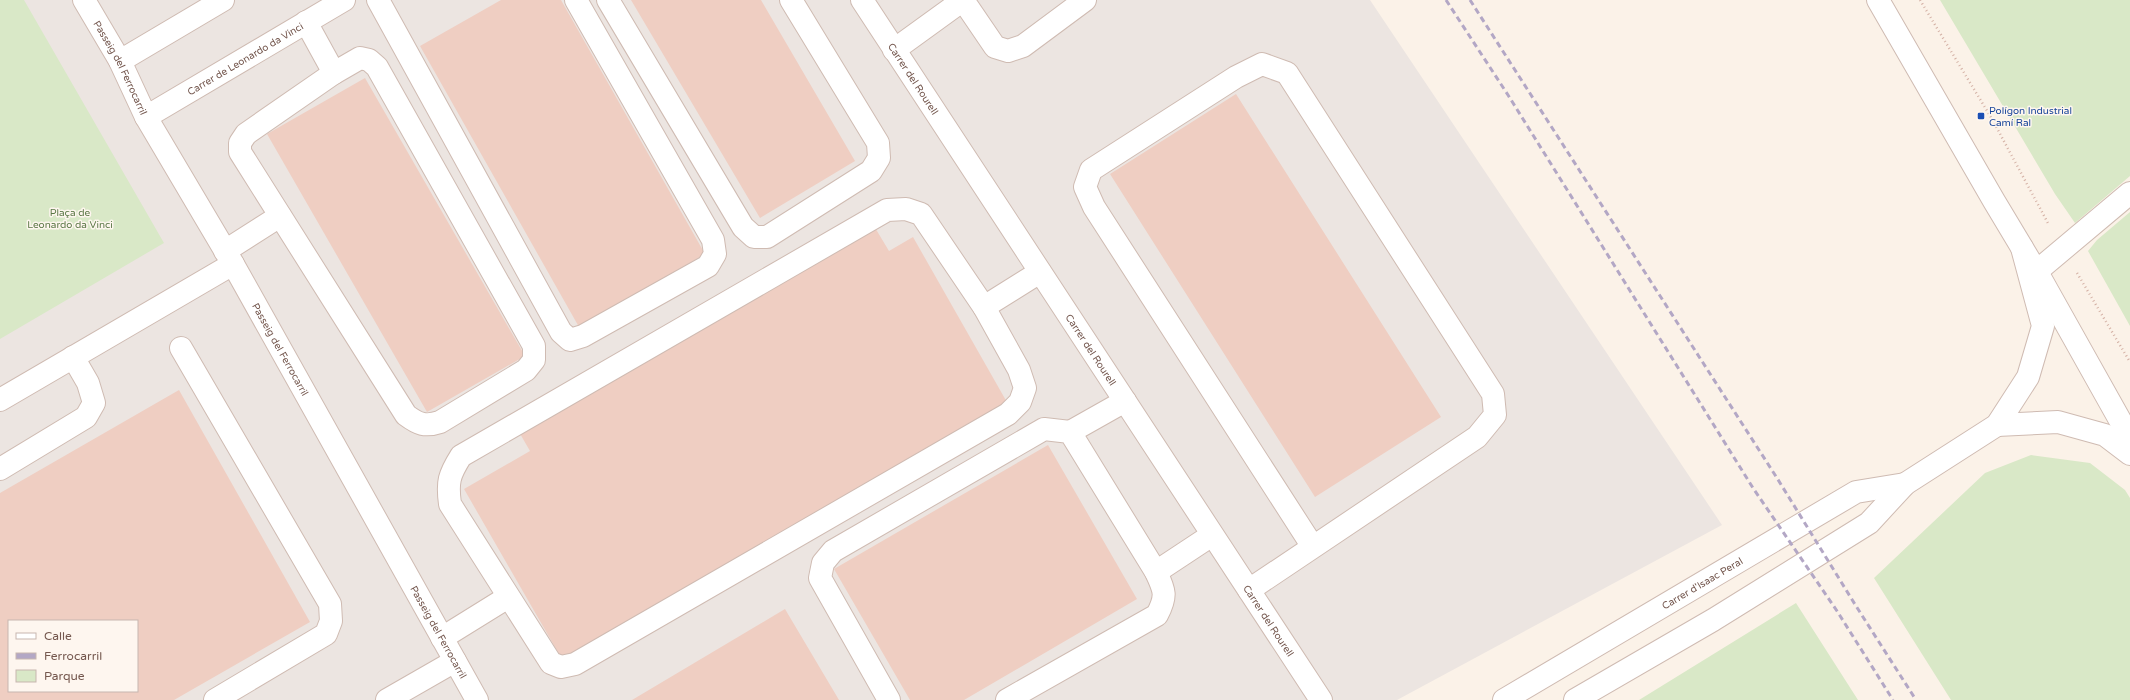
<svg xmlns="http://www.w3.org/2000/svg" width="2130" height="700" viewBox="0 0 2130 700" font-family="'Varela Round',sans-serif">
	<rect width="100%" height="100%" fill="#fbf2e8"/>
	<path fill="#ece5e1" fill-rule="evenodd" d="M0,0H1370L1722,525L1397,700H0ZM9,621H137V691H9Z"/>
	<path fill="#d9e8c7" d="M0,0H24L164,243L0,339Z
		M1940,0H2130V176L2075,223L2055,194Z
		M2130,212V326L2088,251L2097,240Z
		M2031,455L2090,463L2125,490L2130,498V700H1951L1874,578L1985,473Z
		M1796,603L1858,700H1639Z"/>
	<path fill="#efcec2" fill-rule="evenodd" d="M501,0H561L705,254L579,327L420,46Z
		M631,0H761L855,161L760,218Z
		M365,78L525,356L427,412L267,134Z
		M1236,94L1441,417L1315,497L1110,174Z
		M874,226L889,251L913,237L1008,404L563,661L464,489L530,451L519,432Z
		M179,390L310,622L174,700H0V493ZM9,621H137V691H9Z
		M1048,445L1137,599L964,700H910L834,569Z
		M785,609L839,700H632Z"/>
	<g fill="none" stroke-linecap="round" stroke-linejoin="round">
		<defs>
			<g id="minor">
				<path id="s1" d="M84,0L120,61L146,117L233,264L477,700"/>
				<path d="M378,0L561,332L570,340L583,336L708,266L715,254L713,240L576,0"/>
				<path d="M608,0L743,227L754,237H767L871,171L879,158L878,143L791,0"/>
				<path id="s2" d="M862,0L1321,700"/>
				<path d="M963,0L995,47L1008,51L1023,46L1085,0"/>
				<path d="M1878,0L1994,201L2042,281L2130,438"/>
				<path d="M306,22L334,73"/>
				<path d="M894,50L963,0"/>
				<path d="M360,58L369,60L377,67L534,346V360L526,370L440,422C425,427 418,424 406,415L240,152V143L246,134L334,73Z"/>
				<path d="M120,61L223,0"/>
				<path id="s3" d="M146,117L344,0"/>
				<path d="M906,209L921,214L984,307L1019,370L1025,388L1020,402L1008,414L575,664L561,667L551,663L450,504C447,482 449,475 461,456L887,210Z"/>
				<path d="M225,251L280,216"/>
				<path d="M2037,271L2130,193"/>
				<path d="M984,307L1040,272"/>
				<path d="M181,348L330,604L331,621L326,634L215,700"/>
				<path d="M0,400L233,264"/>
				<path d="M1997,425L2058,422L2105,435L2130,454"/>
				<path d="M1070,432L1125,401"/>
				<path d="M0,469L86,417L94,403L88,383L73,357"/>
				<path d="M1156,572L1212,535"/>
				<path d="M1249,590L1477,437L1495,415L1493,394L1287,73L1262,64L1236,77L1091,170L1085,187L1094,207L1313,547"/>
				<path d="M442,638L508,597"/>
				<path d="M387,700L455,661"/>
				<path d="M889,700L820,578L823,563L833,551L1044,429L1070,432L1156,572C1165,591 1167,596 1157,615L1007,700"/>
				<path id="s4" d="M1504,700L1856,492L1905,484"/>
				<path d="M1575,700L1713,620L1869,523L1905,484L1997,425L2028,377L2043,326L2022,248"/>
			</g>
		</defs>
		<use href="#minor" stroke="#cfbbb2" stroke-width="24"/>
		<path stroke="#d4b1a5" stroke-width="2.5" stroke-dasharray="1 3" stroke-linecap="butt" d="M1920,0L1992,119L2049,225
			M2077,273L2130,362"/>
		<use href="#minor" stroke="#fff" stroke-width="22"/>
		<path stroke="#b3a7c5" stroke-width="3" stroke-dasharray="6 4" stroke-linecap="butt" d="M1446,0L1508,95L1753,488L1837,611L1893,700
			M1470,0L1777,478L1856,606L1916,700"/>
	</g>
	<rect fill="#1a4fb4" stroke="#fef6ef" stroke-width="1.5" x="1977" y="112" width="8" height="8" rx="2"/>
	<g text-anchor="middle" stroke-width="3" stroke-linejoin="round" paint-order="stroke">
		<g font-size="10" fill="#74574e" stroke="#fef6ef">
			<text dy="4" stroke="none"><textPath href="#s3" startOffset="115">Carrer de Leonardo da Vinci</textPath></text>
			<text dy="4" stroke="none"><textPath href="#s1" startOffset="77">Passeig del Ferrocarril</textPath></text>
			<text dy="4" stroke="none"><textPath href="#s2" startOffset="94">Carrer del Rourell</textPath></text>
			<text dy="4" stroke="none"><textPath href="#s1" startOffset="401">Passeig del Ferrocarril</textPath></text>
			<text dy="4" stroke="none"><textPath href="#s2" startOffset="418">Carrer del Rourell</textPath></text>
			<text dy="4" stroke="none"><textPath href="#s4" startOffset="230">Carrer d'Isaac Peral</textPath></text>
			<text dy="4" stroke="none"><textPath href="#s2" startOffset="742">Carrer del Rourell</textPath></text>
			<text dy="4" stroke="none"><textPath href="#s1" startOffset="725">Passeig del Ferrocarril</textPath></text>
		</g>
		<g font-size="10" fill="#164399" stroke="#fef6ef" text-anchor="start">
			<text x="1989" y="114">Polígon Industrial<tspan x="1989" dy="12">Camí Ral</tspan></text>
		</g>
		<g font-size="10" fill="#5b7846" stroke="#fef6ef">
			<text x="70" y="216">Plaça de<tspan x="70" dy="12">Leonardo da Vinci</tspan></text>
		</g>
	</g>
	<rect x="8" y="620" width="130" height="72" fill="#fef6ef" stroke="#c7b6af"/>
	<rect x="16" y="633" width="20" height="6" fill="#ffffff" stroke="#c7b6af"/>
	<text x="44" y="640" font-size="12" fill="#74574e">Calle</text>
	<rect x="16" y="653" width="20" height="6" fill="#b3a7c5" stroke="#c7b6af"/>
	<text x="44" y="660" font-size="12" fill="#74574e">Ferrocarril</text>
	<rect x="16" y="670" width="20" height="12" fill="#d9e8c7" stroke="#c7b6af"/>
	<text x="44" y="680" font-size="12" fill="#74574e">Parque</text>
</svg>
